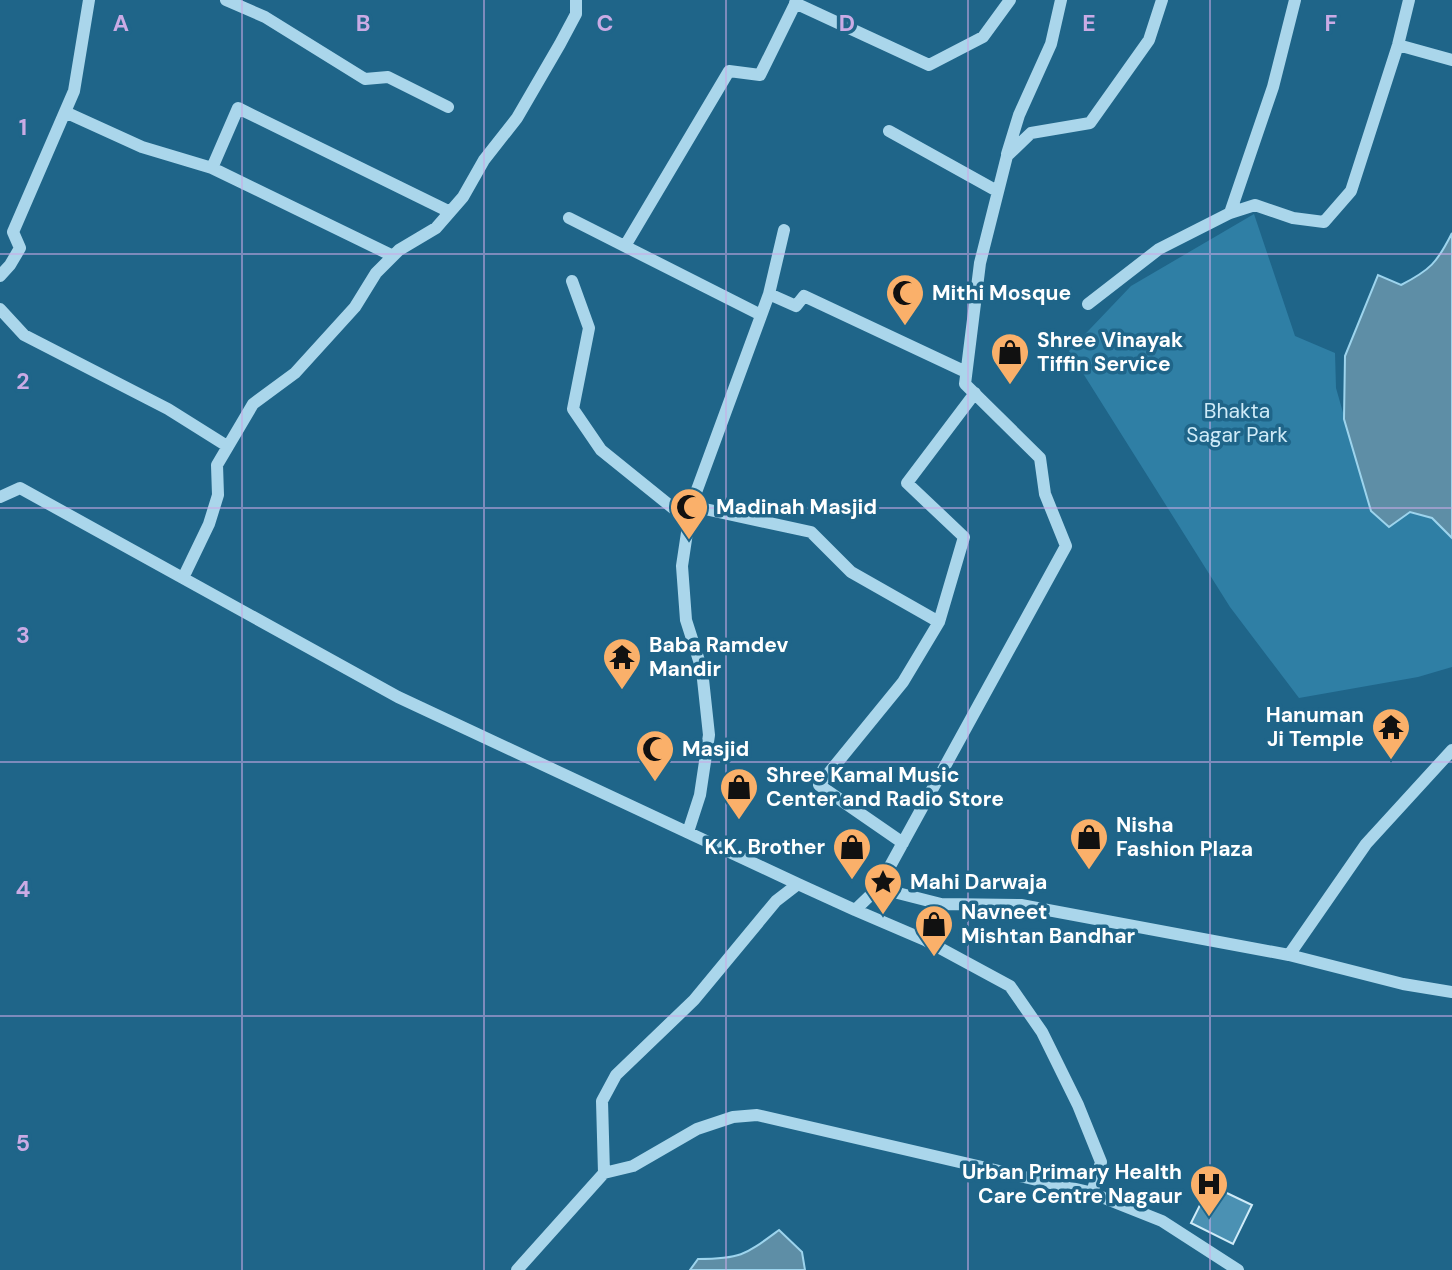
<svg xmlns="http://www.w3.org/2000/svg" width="1452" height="1270" viewBox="0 0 1452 1270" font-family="'DM Sans',sans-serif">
	<rect width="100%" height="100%" fill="#1f6589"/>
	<path fill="#2f7fa5" d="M1254,214L1295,336L1335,353L1336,388L1371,511L1410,512L1432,518L1452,538V667L1418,677L1299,698L1230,607L1069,351L1131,286Z"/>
	<path fill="#5e8ea6" stroke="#9dd4ed" stroke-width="2" d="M1452,233V538L1432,518L1410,512L1389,527L1371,511L1344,419L1345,356L1378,275L1401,285C1430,270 1437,263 1452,233Z
		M779,1230L802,1252L805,1270H690L698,1259C741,1259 745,1255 779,1230Z"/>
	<path fill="#4b91b3" stroke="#cfebf8" stroke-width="2" d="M1210,1185L1252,1205L1233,1244L1191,1223Z"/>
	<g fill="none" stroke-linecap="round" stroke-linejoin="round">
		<path stroke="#aad6eb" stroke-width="12" d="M226,0L265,17L365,79L388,77L448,107
			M795,3L929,65L983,37L1010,0
			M1398,45L1452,60
			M65,112L142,147L212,168L393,256
			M889,131L997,191
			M1007,154L1019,115L1051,44L1061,0
			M212,168L238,108L450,212
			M1230,213L1273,87L1295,0
			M569,218L761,315
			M625,246L729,71L760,75L797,0
			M0,276L10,265L20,248L13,232L74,91L89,0
			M572,281L589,328L573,409L601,450L689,521
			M769,294L796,306L804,296L966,372
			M1088,304L1159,249L1230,213L1255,205L1293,218L1324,222L1351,191L1398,45L1409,0
			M0,309L24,335L168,409L227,446
			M0,497L20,488L398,697L798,884
			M691,506L811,532L851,572L939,622
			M183,578L209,524L218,495L217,465L253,404L295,373L355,307L376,273L399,250L436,228L463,197L484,160L517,118L560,44L576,14V0
			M688,832L700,795L709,735L702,670L686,620L682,566L691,506L769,294L784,230
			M903,843L819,785L903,682L939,622L964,537L907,483L975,393
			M878,888L1066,546L1045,494L1040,458L965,384L980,263L1007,156L1031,133L1090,123L1149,40L1162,0
			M855,910L925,940L941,904
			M925,940L1010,986L1042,1032L1078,1105L1101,1162L1092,1193
			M1289,955L1366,844L1452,750
			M604,1173L633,1166L697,1129L733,1117L757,1115L1089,1192L1162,1221L1238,1270
			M517,1270L604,1173L602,1101L616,1075L694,1000L776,901L798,884L855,910L878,888L941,904L1021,905L1289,955L1403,984L1452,992"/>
	</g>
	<path fill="none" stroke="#caabe5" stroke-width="2" stroke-opacity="0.55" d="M242,0V1270M484,0V1270M726,0V1270M968,0V1270M1210,0V1270M0,254H1452M0,508H1452M0,762H1452M0,1016H1452"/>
	<defs>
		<symbol id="mosque-pin" viewBox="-11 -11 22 30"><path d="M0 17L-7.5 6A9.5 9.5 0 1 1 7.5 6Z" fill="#fab06a" stroke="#1f6589"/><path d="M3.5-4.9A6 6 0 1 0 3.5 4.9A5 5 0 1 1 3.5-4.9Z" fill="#111"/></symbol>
		<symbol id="shop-pin" viewBox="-11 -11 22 30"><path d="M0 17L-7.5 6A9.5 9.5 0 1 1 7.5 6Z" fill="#fab06a" stroke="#1f6589"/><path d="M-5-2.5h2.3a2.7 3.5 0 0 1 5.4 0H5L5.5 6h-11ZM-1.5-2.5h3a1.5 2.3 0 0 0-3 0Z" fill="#111"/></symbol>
		<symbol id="temple-pin" viewBox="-11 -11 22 30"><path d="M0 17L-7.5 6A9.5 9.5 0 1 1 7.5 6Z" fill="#fab06a" stroke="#1f6589"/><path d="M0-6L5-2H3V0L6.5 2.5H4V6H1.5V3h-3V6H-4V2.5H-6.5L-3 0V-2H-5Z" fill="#111"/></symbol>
		<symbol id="sight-pin" viewBox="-11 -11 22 30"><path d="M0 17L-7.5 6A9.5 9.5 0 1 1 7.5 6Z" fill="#fab06a" stroke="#1f6589"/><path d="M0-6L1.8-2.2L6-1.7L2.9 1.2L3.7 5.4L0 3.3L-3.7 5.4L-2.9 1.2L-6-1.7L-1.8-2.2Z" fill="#111"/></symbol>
		<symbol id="hospital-pin" viewBox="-11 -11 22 30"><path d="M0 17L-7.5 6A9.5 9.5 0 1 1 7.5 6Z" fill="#fab06a" stroke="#1f6589"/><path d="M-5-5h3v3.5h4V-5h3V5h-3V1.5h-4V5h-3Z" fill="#111"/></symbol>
	</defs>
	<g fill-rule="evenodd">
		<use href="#mosque-pin" x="883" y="271" width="44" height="60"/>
		<use href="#shop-pin" x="988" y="330" width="44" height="60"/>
		<use href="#mosque-pin" x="667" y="485" width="44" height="60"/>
		<use href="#temple-pin" x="600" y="635" width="44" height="60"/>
		<use href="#temple-pin" x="1369" y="705" width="44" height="60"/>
		<use href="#mosque-pin" x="633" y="727" width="44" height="60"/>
		<use href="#shop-pin" x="717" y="765" width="44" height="60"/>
		<use href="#shop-pin" x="1067" y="815" width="44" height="60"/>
		<use href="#shop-pin" x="830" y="825" width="44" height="60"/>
		<use href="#sight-pin" x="861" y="860" width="44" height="60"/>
		<use href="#shop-pin" x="912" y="902" width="44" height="60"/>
		<use href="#hospital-pin" x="1187" y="1162" width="44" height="60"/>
	</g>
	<g text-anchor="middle" stroke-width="7" stroke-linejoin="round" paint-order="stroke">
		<g font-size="21" font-weight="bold" fill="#fff" stroke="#1f6589" text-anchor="start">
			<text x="932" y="300">Mithi Mosque</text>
			<text x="1037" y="347">Shree Vinayak<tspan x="1037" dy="24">Tiffin Service</tspan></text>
			<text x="716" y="514">Madinah Masjid</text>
			<text x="649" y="652">Baba Ramdev<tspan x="649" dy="24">Mandir</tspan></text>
			<text x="1364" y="722" text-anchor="end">Hanuman<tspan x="1364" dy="24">Ji Temple</tspan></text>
			<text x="682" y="756">Masjid</text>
			<text x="766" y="782">Shree Kamal Music<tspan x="766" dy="24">Center and Radio Store</tspan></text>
			<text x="1116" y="832">Nisha<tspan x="1116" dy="24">Fashion Plaza</tspan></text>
			<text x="825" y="854" text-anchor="end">K.K. Brother</text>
			<text x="910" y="889">Mahi Darwaja</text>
			<text x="961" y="919">Navneet<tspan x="961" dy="24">Mishtan Bandhar</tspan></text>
			<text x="1182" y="1179" text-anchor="end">Urban Primary Health<tspan x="1182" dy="24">Care Centre Nagaur</tspan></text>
		</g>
		<g font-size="21" fill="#cfebf8" stroke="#1f6589">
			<text x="1237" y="418">Bhakta<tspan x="1237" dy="24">Sagar Park</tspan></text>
		</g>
	</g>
	<g font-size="23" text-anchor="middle" font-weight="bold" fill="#caabe5" stroke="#1f6589" stroke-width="7" stroke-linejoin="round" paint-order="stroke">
		<text x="121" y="31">A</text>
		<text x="363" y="31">B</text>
		<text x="605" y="31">C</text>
		<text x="847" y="31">D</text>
		<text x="1089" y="31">E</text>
		<text x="1331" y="31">F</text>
		<text x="23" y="135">1</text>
		<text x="23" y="389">2</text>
		<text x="23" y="643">3</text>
		<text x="23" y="897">4</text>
		<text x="23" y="1151">5</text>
	</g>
</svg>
